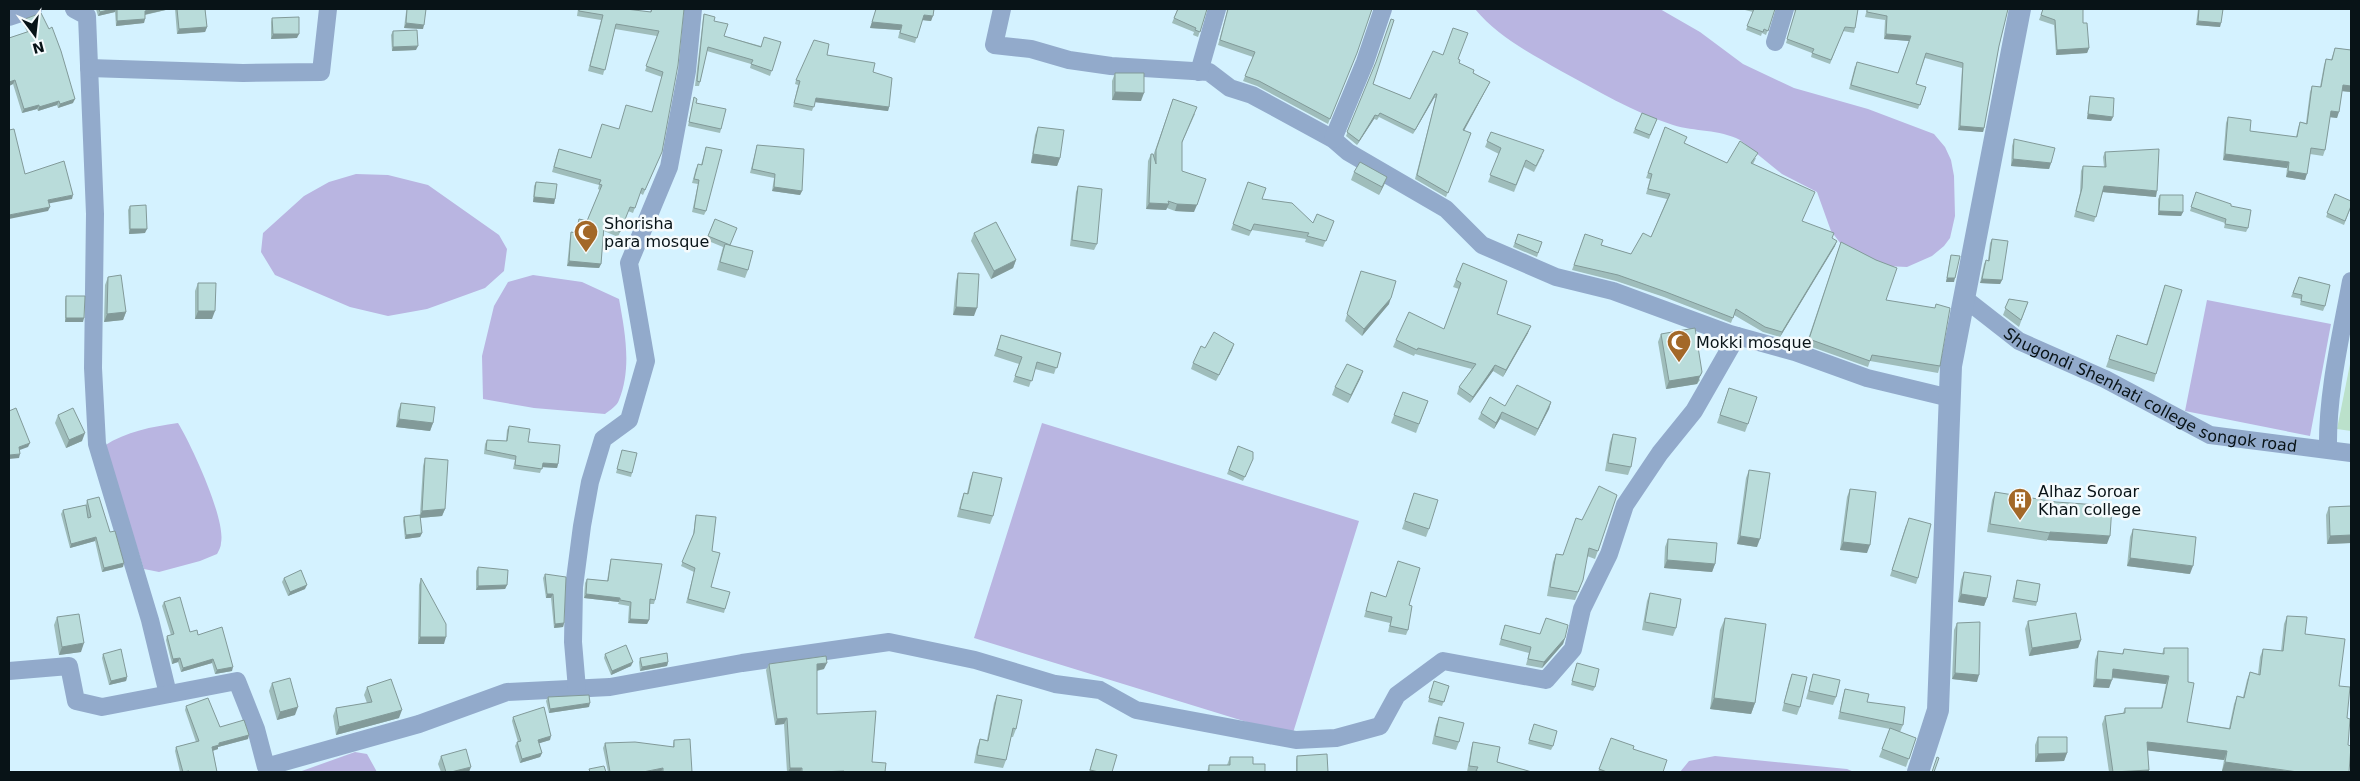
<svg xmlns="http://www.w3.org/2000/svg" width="2360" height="781" viewBox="0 0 2360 781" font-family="'DejaVu Sans',sans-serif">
	<rect width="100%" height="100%" fill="#d4f2ff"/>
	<path fill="#bbe1cb" d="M2351,359V431L2337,429Z"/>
	<path fill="#b9b5e1" d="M1475,9H1660L1700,32L1743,64L1794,88L1868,109L1934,134L1945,147L1951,160L1954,176L1955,216L1950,238L1944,246L1932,256L1907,267L1886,266L1841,244L1831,231L1817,192L1782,174L1740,140C1719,129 1695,132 1673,125C1633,112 1598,91 1561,71C1530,53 1498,37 1475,9Z
		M356,174L388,175L428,185L499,235L507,249L504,271L485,288L427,309L388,316L350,307L275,275L261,252L263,233L304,196L329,182Z
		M533,275L582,282L619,299C625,332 632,368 619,400C617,406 610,410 605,414L534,408L483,399L482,356L494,306L508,282Z
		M2207,300L2331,324L2310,436L2185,411Z
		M178,423C191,444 226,519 221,543C221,547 219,550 217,554L200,561L159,572L144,569L104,446C127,431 151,427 178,423Z
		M1042,423L1359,521L1292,736L974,638Z
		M355,752L367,754L377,772H299Z
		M1715,756L1847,769L1854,772H1680L1689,761Z"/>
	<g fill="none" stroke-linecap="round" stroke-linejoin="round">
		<g stroke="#92aacb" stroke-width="18">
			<path d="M74,9L87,16L95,214L93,368L97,444L150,620L168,694"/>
			<path d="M1002,9L994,45L1031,49L1069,60L1111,66L1209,72L1230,88L1252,95L1333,139L1348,152L1446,209L1482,245L1556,277L1613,291L1730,334L1795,352L1867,378L1950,398"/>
			<path d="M9,17L33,9"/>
			<path d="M1775,42L1785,9"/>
			<path d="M89,68L243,73L321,72L328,9"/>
			<path d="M1199,72L1217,9"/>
			<path d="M1333,139L1365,62L1383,9"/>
			<path id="s1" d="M1964,298L2019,341L2105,379L2210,435L2351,453"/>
			<path d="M2328,449C2327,393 2341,336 2351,281"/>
			<path d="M9,671L69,666L76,701L102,707L237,681L256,729L266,767L419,724L507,692L610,687L742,663L889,642L975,660L1055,684L1100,690L1136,710L1296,740L1336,738L1380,726L1397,695L1443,661L1546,680L1573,649L1582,609L1609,554L1625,505L1660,453L1694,411L1737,336"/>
			<path d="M577,689L573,642L574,587L582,526L590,482L603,439L629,420L646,361L629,263L669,167L687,71L693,9"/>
		</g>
		<path stroke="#92aacb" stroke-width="22" d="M1918,772L1938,710L1951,366L2020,9"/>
	</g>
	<path fill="#9fbdbb" d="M96,9H170L145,15L144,23L116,26L115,12L98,16Z
		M175,9H205L207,27L205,32L177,34Z
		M407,9L423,29L404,28L406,12Z
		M578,9H626L650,12L651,9H684L662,152L643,195L640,193L633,213L628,211L618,237L604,231L601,264L599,268L567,266L570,237L571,232H575L579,219L587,221L600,190L598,189L599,185L552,172L557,154L559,149L591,158L619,129L652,112L662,77L645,71L657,36L615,29L603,75L588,71L601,20L577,16Z
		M876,9H934L931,21L922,20L915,43L898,38L900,30L870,28Z
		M1171,9H1207L1198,37L1193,35L1194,32L1172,23L1177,10Z
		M1226,9H1372L1328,124L1257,86L1243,81L1253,57L1218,45L1227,11Z
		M1741,9H1775L1766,35L1762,33L1761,36L1746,30L1753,12Z
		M1794,9H1858L1855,28L1854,33L1843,31L1830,64L1811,57L1812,53L1786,43L1795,12Z
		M1867,9H2008L1999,46L1984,128L1983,132L1958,130L1962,68L1925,58L1916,84L1926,87L1918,109L1849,89L1855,66L1898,73L1909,41L1884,39L1885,20L1865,17Z
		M2043,9L2083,23L2089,48L2087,53L2056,55L2054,25L2039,20Z
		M2198,9H2223L2220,27L2196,25Z
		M704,14L714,21L724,36L761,46L781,42L770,76L750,68L751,64L707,51L700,82L699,86H695L703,18Z
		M272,18L297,38L271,39V22Z
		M25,19L73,103L58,108L57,105L38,111L37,109L22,113L13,84L9,86V38L27,32L23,23Z
		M393,31L416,50L392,51L391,35Z
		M2335,48L2351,50V92L2342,91L2337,118L2330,117L2325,150L2323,156L2310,154L2305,180L2286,177L2287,168L2223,160L2226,123L2228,117L2250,131L2296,137L2298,128L2300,122L2306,123L2310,92L2312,86L2320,87L2324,65L2326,59L2331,60Z
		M827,55L873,72L889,107L888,111L815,102L812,111L793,107L798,85L795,84L796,80Z
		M1443,55L1458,59L1459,63L1473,73L1490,82L1464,131L1471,133L1446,197L1415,179L1436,98H1434L1413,134L1379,117L1377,120L1374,119L1357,145L1346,136L1376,63L1373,84L1410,99Z
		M1115,73L1141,101L1112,100V81Z
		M2090,96L2113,117L2111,121L2087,119L2089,100Z
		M694,97L696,103L721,129L720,133L688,126Z
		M1173,99L1195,114L1182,143V171L1194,212L1175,211L1167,208L1166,210L1146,209L1148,161L1151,154L1153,156Z
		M1642,113L1657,119L1649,139L1633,133Z
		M1038,127L1060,158L1057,166L1031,163L1035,135Z
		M1665,127L1684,143L1727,163L1756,158L1753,164L1802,222L1832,238L1835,246L1780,337L1763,332L1734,315L1731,323L1664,297L1616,281L1572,270L1585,234L1601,245L1631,254L1651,237L1667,199L1646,194L1650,179L1646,178Z
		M1491,132L1542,156L1534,172L1524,167L1514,192L1488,182L1499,154L1485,147Z
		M2014,139L2051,163L2049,169L2011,166L2012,146Z
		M757,145L802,191L800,195L772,191L774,178L750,173Z
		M706,147V211L704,215L692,212L698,184L692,183L696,168L701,165Z
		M2105,152L2156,197L2103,192L2094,222L2074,217L2080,193L2081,171L2083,166L2104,167L2103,157Z
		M1354,172L1387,177L1384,185L1379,195L1351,180Z
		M536,182L555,199L554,204L533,202L534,186Z
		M1248,182L1262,199L1313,223L1334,221L1323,247L1305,242L1306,239L1252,230L1249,236L1231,230Z
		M1078,186L1097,244L1094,250L1070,246L1076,192Z
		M2196,192L2248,228L2246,232L2224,228L2225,223L2190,211Z
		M2335,194L2351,207L2344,225L2326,217Z
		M2160,195L2183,212L2181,216L2158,215V199Z
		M130,206L145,233L129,234L128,210Z
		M715,219L730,245L748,270L745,278L717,270L723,247L706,240Z
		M974,233L1016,260L1013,268L991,279L971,241Z
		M1518,234L1542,242L1537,257L1513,247Z
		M1992,239L2002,280L2000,284L1980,283L1984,264L1986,260H1988L1990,243Z
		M1841,242L1886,300L1940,366L1938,373L1870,361L1868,367L1806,345Z
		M1951,255L1954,282H1946L1950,259Z
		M1463,263L1497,314L1528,333L1503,377L1493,371L1470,403L1457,394L1459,387L1472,369L1415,354L1414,356L1393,347L1396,340L1444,329L1459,289L1453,287Z
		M1361,271L1389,304L1362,336L1345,321Z
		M958,273L974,316L953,315L956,281Z
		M108,277L126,312L123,320L104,322L105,285Z
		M2299,277L2325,306L2323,311L2300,305L2301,299L2291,297Z
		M198,283L212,319H195V291Z
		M2165,285L2156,374L2154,382L2106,367L2117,335L2146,345Z
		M66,296L83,322H65V300Z
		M2009,299L2028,302L2019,327L2003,315Z
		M1661,334L1700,380L1697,384L1666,389L1658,342Z
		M1001,335L1061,353L1054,374L1035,369L1029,387L1013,382L1019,364L994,356Z
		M1232,350L1216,381L1191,369L1193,363Z
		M1363,371L1360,379L1348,403L1332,395L1335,387Z
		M1403,392L1428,401L1416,433L1391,423Z
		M1726,396L1748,424L1745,432L1717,423Z
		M1551,402L1549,409L1535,436L1500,419L1494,429L1478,419L1481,413L1505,406Z
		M401,403L433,423L430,431L396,427L398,411Z
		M58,415L82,441L66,448L55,423Z
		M509,426L528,442L558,464L557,468L542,467L540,473L513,469L515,460L484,454L485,444L487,440L506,441L507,430Z
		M1613,434L1631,467L1628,475L1605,471L1610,442Z
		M1238,446L1251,463L1243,481L1227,474Z
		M622,450L632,473L631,477L616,473Z
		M425,458L445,509L442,516L420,518L422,533L420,537L405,539L403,521L404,517L420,515L423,466Z
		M1749,470L1757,547L1737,544L1746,478Z
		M973,472L993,516L990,524L957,517L961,501L964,493H967L970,480Z
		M1850,489L1867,553L1840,550L1847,497Z
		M1995,492L2107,544L2047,540V541L1987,532L1992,500Z
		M1414,493L1429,529L1426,537L1402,529Z
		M1617,495L1595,559L1587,556L1580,588L1575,600L1547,596L1553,562L1556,554L1563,555L1582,520Z
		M87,500L110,532L123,567L102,572L95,541L70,548L61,514L63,510L86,505Z
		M2351,506V543L2327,544L2326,515L2329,507Z
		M696,515L712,551L711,587L725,609L724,613L686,603L694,572L681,566L693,536L695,519Z
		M1906,525L1918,578L1916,584L1890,576Z
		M2133,529L2190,574L2127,566L2130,537Z
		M1668,539L1715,564L1712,572L1664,568L1665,547Z
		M611,559L655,600L654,604H650L649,620L647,624L628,623L629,606L618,604L619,602L584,598L585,583L587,579L607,581L610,563Z
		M478,567L507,585L505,589L476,590V571Z
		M1964,572L1987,598L1984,606L1958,602L1961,580Z
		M545,574L564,623L563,627L554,628L551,598H546L543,578Z
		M284,578L305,589L288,596L282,582Z
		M421,578L444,644H418L419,585Z
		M2017,580L2037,602L2036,606L2012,602Z
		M1371,592L1409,605L1408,630L1406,635L1388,632L1390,623L1364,617Z
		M1650,593L1676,628L1673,636L1642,630L1647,601Z
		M164,602L190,632L198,635L232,671L215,674L212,663L181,672L178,662L172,664L166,640L167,636L171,635L162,606Z
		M2287,616L2305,634L2339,686L2347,718L2349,772H2235L2222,771L2224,760L2147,750L2149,770L2148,772H2109L2102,724L2105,716L2123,713L2125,708H2161L2166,684L2112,678L2109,688L2093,687L2095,660L2098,651L2122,654L2124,649L2162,654L2164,648L2187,722L2229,728L2234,704L2237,696L2243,697L2247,680L2250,672L2258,674L2260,657L2263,649L2281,651L2284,624Z
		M57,617L81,652L59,655L54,625Z
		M1725,618L1755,703L1751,714L1710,709L1720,630Z
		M2028,621L2081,640L2078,648L2029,656L2025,629Z
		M1957,623L1977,682L1952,679L1954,630Z
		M1505,625L1540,634L1565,638L1563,644L1542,668L1526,665L1529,653L1499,645Z
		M103,654L127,677L126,681L109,685L102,658Z
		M605,654L631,666L611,675L604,658Z
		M640,658L668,662L667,666L640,671L639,662Z
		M1577,663L1595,687L1593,691L1571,685Z
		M769,664L824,669L817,671V714L872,762L885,772H787L784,724L775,725L766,670Z
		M1792,674L1800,707L1797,715L1782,711L1789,682Z
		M1813,674L1836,697L1833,705L1806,699Z
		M1434,681L1449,686L1442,706L1428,702Z
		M272,683L295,715L277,720L269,691Z
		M367,687L399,718L336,735L333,716L336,708L367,703L364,695Z
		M1845,689L1867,702L1903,725L1900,732L1916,738L1906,767L1879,757L1890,729L1838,719L1843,696Z
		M997,695L1016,729L1013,737H1011L1006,760L1003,768L974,763L977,747L980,739L987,740L994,703Z
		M548,697L589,707L549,713L546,701Z
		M186,706L220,727L248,739L218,747V749L213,751L217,772H180L175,751L176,747L196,742L185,710Z
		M513,717L550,740L539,743L542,753L540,757L520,763L515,746L517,742H518L512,721Z
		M1439,717L1459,742L1456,750L1432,744L1436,725Z
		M1532,729L1553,746L1551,750L1528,744Z
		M2038,737L2067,753L2064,761L2035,762V745Z
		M1611,738L1633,749L1663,772H1598Z
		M674,740L692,772H608L603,748L605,743L673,747V744Z
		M1473,742L1497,762L1532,772H1467L1471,749Z
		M1096,749L1112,772H1089Z
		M441,756L469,772H441L438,764Z
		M1297,756L1328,772H1296V760Z
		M1230,757L1253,764L1265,772H1207L1209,765H1227Z"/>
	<path fill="#829a99" d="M112,9H116L115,12L98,16L100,12Z
		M152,9H170L143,15L145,11Z
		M2116,9H2137L2136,10H2116Z
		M924,15L933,16L931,21L922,20Z
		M145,19L144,23L116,26L117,21Z
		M2198,21L2221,23L2220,27L2196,25Z
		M872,22L902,25L900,30L870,28Z
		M406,23L424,25L423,29L404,28Z
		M207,27L205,32L177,34L179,29Z
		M273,34H299L297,38L271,39Z
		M1886,34L1911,36L1909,41L1884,39Z
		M418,46L416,50L392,51L393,47Z
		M2089,48L2087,53L2056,55L2057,50Z
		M15,80L13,84L9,86V82Z
		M1490,82L1488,86L1462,134L1463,130Z
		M2343,85L2351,86V92L2341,91Z
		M1115,92L1144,93L1141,101L1112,100Z
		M1435,94L1434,98L1413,134L1415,130Z
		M816,98L889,107L888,111L814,102Z
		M75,99L73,103L58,108L60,104Z
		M59,101L57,105L38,111L39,107Z
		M39,105L37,109L22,113L24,109Z
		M2331,111L2339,112L2337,118L2329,117Z
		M2088,114L2113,117L2111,121L2087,119Z
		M1375,115L1374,119L1357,145L1359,141Z
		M1960,126L1984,128L1983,132L1958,130Z
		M1033,154L1060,158L1057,166L1031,163Z
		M2225,154L2289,162L2287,168L2223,160Z
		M2013,159L2051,163L2049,169L2011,166Z
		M2288,171L2307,174L2305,180L2286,177Z
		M1387,177L1384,185L1379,195L1382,187Z
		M2104,186L2157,191L2156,197L2102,192Z
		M774,187L802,191L800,195L772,191Z
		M73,195L72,199L46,204L48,200Z
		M534,197L555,199L554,204L533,202Z
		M1149,203L1169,204L1166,210L1146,209Z
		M1177,204L1197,205L1194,212L1175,211Z
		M50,207L48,211L9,219V215Z
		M2159,211L2183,212L2181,216L2158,215Z
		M130,229H147L145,233L129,234Z
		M1837,241L1835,246L1780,337L1782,332Z
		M1016,260L1013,268L991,279L994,271Z
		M569,261L601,264L599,268L567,266Z
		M1947,278H1955L1954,282H1946Z
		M1982,279L2002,280L2000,284L1980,283Z
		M1391,298L1389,304L1362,336L1364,329Z
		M956,307L977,308L974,316L953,315Z
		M198,311H215L212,319H195Z
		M126,312L123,320L104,322L107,314Z
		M66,318H84L83,322H65Z
		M1531,326L1528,333L1503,377L1506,370Z
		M1234,344L1232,350L1216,381L1219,375Z
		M1495,365L1493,371L1470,403L1473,397Z
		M1363,371L1360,379L1348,403L1351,395Z
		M1702,372L1697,384L1666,389L1669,381Z
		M1551,402L1549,409L1535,436L1538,429Z
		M1502,412L1500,419L1494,429L1496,423Z
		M399,419L433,423L430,431L396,427Z
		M85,433L82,441L66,448L69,440Z
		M30,443L28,447L17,451L19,447Z
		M20,454L19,458L9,459V455Z
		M543,463L558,464L557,468L541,467Z
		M445,509L442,516L419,518L422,511Z
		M2050,532L2110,536L2107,544L2047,540Z
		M422,533L420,537L405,539L406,535Z
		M2351,535V543L2327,544L2330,536Z
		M1740,536L1760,539L1757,547L1737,544Z
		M96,537L95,541L70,548L71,544Z
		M1843,542L1870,545L1867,553L1840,550Z
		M2130,558L2193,566L2190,574L2127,566Z
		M1667,560L1715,564L1712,572L1664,568Z
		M124,563L123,567L102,572L104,568Z
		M307,585L305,589L288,596L290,592Z
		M507,585L505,589L476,590L478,586Z
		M547,594H553L551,598H546Z
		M586,594L620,598L619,602L584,598Z
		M1961,594L1987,598L1984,606L1958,602Z
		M630,619L649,620L647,624L628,623Z
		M564,623L563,627L554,628L555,624Z
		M420,637H446L444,644H418Z
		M1565,638L1563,644L1542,668L1544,662Z
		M2081,640L2078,648L2029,656L2032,648Z
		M84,643L81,652L59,655L62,647Z
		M180,658L178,662L172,664L173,659Z
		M213,659L212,663L181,672L183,668Z
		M633,662L631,666L611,675L612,671Z
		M668,662L667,666L640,671L642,667Z
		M827,663L824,669L814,671L817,664Z
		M233,667L232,671L215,674L217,670Z
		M2113,669L2169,676L2166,684L2110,677Z
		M1955,673L1979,675L1977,682L1952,679Z
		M127,677L126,681L109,685L111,681Z
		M2096,679L2112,680L2109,688L2093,687Z
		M1714,698L1755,703L1751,714L1710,709Z
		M590,703L589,707L549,713L550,709Z
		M298,707L295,715L277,720L280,712Z
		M402,710L399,718L336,735L339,727Z
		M787,718L784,724L775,725L777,719Z
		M249,735L248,739L218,747V749L211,751L212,747L219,743Z
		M551,736L550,740L537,744L538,740Z
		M2147,742L2227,751L2224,760L2144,750Z
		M542,753L540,757L520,763L522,759Z
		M2067,753L2064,761L2035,762L2038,754Z
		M2225,762L2298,772H2235L2222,771Z
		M471,767L469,772H451Z
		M663,768L661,772H643Z
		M790,768H802L800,772H788Z
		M2149,770L2148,772H2114Z
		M844,771L843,772H820Z"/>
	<path fill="#b9dcda" stroke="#829a99" d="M99,9H112L100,12Z
		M117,9H152L145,11V19L117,21Z
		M177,9H205L207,27L179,29Z
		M407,9H426L424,25L406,23Z
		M579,9H626L651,12L652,9H684L678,65L662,152L645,190L642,188L635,208L630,207L620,232L604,226L601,264L569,261L571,232L576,233L579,219L587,221L602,185L599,184L601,180L554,167L559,149L591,158L602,124L619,129L626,105L652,112L663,72L646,66L659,31L616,24L605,70L590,66L603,15L579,11Z
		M876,9H934L933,16L924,15L917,38L900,33L902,25L872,22Z
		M1178,9H1207L1200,32L1195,30L1196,28L1174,18Z
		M1228,9H1372L1357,53L1330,119L1259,81L1245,76L1255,52L1220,40Z
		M1754,9H1775L1768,31L1764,29L1763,32L1747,26Z
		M1796,9H1858L1855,28L1845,27L1831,60L1812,53L1814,49L1787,39Z
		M1867,9H2008L1999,46L1984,128L1960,126L1963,63L1926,53L1916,84L1926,87L1920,105L1851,85L1857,62L1898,73L1911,36L1886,34L1887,16L1867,12Z
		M2043,9H2083V23H2087L2089,48L2057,50L2055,20L2041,15Z
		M2199,9H2223L2221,23L2198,21Z
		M41,13L49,29L52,27L61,51L75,99L60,104L59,101L39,107V105L24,109L15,80L9,82V38L30,31L25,19Z
		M704,14L715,17L714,21L728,24L724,36L761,47L764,37L781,42L772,71L751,64L753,60L708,47L700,82L697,81Z
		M299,17V34H273L272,18Z
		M1391,19L1394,20L1373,84L1410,99L1433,51L1443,55L1453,28L1468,33L1458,59L1460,60L1459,63L1474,70L1473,73L1490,82L1463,130L1471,133L1448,193L1417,175L1437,94H1435L1415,130L1380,113L1378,116L1375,115L1359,141L1347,132L1376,62Z
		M417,30L418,46L393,47V31Z
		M814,40L829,44L827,55L875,63L873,72L892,78L889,107L816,98L814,107L794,103L800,81L796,80Z
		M2335,48L2351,50V86L2343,85L2339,112L2331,111L2325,150L2311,148L2307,174L2288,171L2289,162L2225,154L2228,117L2251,120L2250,131L2297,137L2300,122L2307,124L2312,86L2321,87L2326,59L2332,60Z
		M1115,73H1144V93L1115,92Z
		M2090,96L2114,98L2113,117L2088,114Z
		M694,97L697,99L696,103L726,109L721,129L689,122Z
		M1173,99L1197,107L1182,142V171L1206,179L1197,205L1177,204L1168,201L1169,204L1149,203L1151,154H1153L1156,164V150Z
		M1642,113L1657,119L1650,135L1635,129Z
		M1038,127L1064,130L1060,158L1033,154Z
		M1665,127L1687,137L1684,143L1727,163L1740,141L1758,153L1751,163L1815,192L1802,221L1834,233L1832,238L1837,241L1782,332L1765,327L1736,309L1733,318L1666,292L1618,275L1574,265L1585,234L1603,240L1601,245L1631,254L1643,233L1651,237L1670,194L1648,189L1652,174L1648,173Z
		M14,129L25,174L64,161L73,195L48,200L50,207L9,215V130Z
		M1491,132L1544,150L1536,166L1526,160L1516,185L1490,175L1501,148L1487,141Z
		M2014,139L2055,148L2051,163L2013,159Z
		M757,145L804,149L802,191L774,187L775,174L752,169Z
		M706,147L722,150L706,211L694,208L699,180L694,179L698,164L702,165Z
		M2159,149L2157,191L2104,186L2096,217L2076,211L2082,188L2083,166L2106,167L2105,152Z
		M1360,162L1387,177L1382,187L1354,172Z
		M536,182L557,184L555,199L534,197Z
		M1248,182L1266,188L1262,199L1292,203L1313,223L1317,214L1334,221L1326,241L1307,236L1309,233L1254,224L1251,231L1233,224Z
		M1078,186L1102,189L1097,244L1072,240Z
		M2196,192L2231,204V206L2251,210L2248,228L2225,224L2226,219L2191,207Z
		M2335,194L2351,201V206L2345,221L2327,213Z
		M2160,195H2183V212L2159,211Z
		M146,205L147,229H130V206Z
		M715,219L737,228L730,245L708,236Z
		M996,222L1016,260L994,271L974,233Z
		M1518,234L1542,242L1538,253L1515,243Z
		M1992,239L2008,241L2002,280L1982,279L1986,260L1989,261Z
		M1841,242L1876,260L1897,268L1886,300L1935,308L1936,304L1950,308L1940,366L1872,355L1870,361L1809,339Z
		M725,244L753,251L748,270L720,262Z
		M1951,255L1960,256L1955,278H1947Z
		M1463,263L1507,281L1497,314L1531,326L1506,370L1495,365L1473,397L1459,387L1476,364L1418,348L1417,350L1396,340L1409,312L1444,329L1461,283L1456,280Z
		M1361,271L1396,281L1391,298L1364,329L1347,314Z
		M958,273L979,274L977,308L956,307Z
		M121,275L126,312L107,314L108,277Z
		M2299,277L2330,285L2325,306L2301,301L2302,295L2293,293Z
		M198,283H216L215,311H198Z
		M2165,285L2182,290L2156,374L2109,359L2117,335L2147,345Z
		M66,296H85L84,318H66Z
		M2009,299L2028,302L2021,320L2005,308Z
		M1695,328L1702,372L1700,376L1669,381L1661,334Z
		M1214,332L1234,344L1219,375L1193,363L1201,346L1205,348Z
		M1001,335L1061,353L1057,368L1037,362L1032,381L1015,376L1022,357L997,349Z
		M1347,364L1363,371L1351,395L1335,387Z
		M1517,385L1551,402L1538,429L1502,412L1496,423L1481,413L1490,397L1505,406Z
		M1729,388L1757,397L1748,424L1720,415Z
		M1403,392L1428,401L1419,424L1394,415Z
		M401,403L435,407L433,423L399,419Z
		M16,408L30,443L19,447L20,454L9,455V411Z
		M73,408L85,433L69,440L58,415Z
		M509,426L530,429L528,442L560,445L558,464L543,463L542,469L515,465L516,456L486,450L487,440L507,441Z
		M1613,434L1636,438L1631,467L1608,463Z
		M1238,446L1253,452V459L1245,477L1229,470Z
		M622,450L637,453L632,473L617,469Z
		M425,458L448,460L445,509L422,511Z
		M1749,470L1770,473L1760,539L1740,536Z
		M973,472L1002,478L993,516L960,509L964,493L968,494Z
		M1599,486L1617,495L1598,551L1589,548L1583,580L1578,592L1550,587L1556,554L1563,555L1576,518L1582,520Z
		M1850,489L1876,492L1870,545L1843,542Z
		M1995,492L2056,502L2112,506L2110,536L2050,532V533L1990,524Z
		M1414,493L1438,500L1429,529L1405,521Z
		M99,497L110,532L115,531L124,563L104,568L96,537L71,544L63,510L86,505L88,518L91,517L87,500Z
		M2351,506V535L2330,536L2329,507Z
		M420,515L422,533L406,535L404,517Z
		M696,515L716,517L712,551L720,553L711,587L730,592L725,609L688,599L695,568L682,562L694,533Z
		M1909,518L1931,524L1918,578L1892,570Z
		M2133,529L2196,537L2193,566L2130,558Z
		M1668,539L1717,543L1715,564L1667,560Z
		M611,559L662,564L655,600L650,599L649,620L630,619L631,602L620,600V598L586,594L587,579L608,581Z
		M1398,561L1420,568L1409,605L1412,606L1408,630L1390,626L1392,617L1366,611L1371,592L1386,597Z
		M478,567L508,570L507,585L478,586Z
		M301,570L307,585L290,592L284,578Z
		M1964,572L1991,576L1987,598L1961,594Z
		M545,574L566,577L564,623L555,624L553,594H547Z
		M421,578L446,624V637H420Z
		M2017,580L2040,584L2037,602L2014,598Z
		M1650,593L1681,599L1676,628L1645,622Z
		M180,597L190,632L197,630L198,635L222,627L233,667L217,670L213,659L183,668L180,658L173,659L167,636L174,634L164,602Z
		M2076,613L2081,640L2032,648L2028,621Z
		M79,614L84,643L62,647L57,617Z
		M2287,616L2307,617L2305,634L2345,639L2339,686L2350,687L2347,718L2350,719L2348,745L2351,746L2349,772H2298L2225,762L2227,751L2147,742L2149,770L2113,772L2105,716L2125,713V708H2162L2169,676L2113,669L2112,680L2096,679L2098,651L2123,654L2124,649L2164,654V648H2188V682L2194,683L2187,722L2230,729L2237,696L2244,698L2250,672L2260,675L2263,649L2283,651Z
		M1546,618L1568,625L1565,638L1544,662L1528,659L1531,647L1501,639L1505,625L1540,634Z
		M1725,618L1766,624L1755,703L1714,698Z
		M1980,622L1979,675L1955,673L1957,623Z
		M626,645L633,662L612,671L605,654Z
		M121,649L127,677L111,681L103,654Z
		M667,653L668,662L642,667L640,658Z
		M826,656L827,663L817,664V714L876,711L872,762L886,763L885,772H844V771L820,772H802V768H790L787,718L777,719L769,664Z
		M1577,663L1599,669L1595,687L1572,681Z
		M1792,674L1807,677L1800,707L1784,703Z
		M1813,674L1840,680L1836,697L1809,691Z
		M290,678L298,707L280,712L272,683Z
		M391,679L402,710L339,727L336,708L372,702L367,687Z
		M1434,681L1449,686L1444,702L1429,698Z
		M1845,689L1869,694L1867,702L1905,707L1903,725L1840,712Z
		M589,695L590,703L550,709L548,697Z
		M997,695L1022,700L1016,729L1013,728L1006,760L977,755L980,739L988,741Z
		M208,698L220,727L244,720L249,735L219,743V745L212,747L217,772H190L189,771L183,772L176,747L199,741L186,706Z
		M544,707L551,736L538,740L542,753L522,759L517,742L521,741L513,717Z
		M1439,717L1464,723L1459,742L1435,736Z
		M1534,724L1557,731L1553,746L1529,740Z
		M1890,728L1916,738L1909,759L1882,749Z
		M2038,737H2067V753L2038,754Z
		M1611,738L1634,746L1633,749L1667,760L1663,772H1607L1599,769Z
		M690,739L692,772H663V768L643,772H610L605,743L635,742L674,747V740Z
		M1473,742L1500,747L1497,762L1532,772H1481L1476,771L1478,767L1469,766Z
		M466,749L471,767L451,772H446L441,756Z
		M1096,749L1117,755L1112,772H1099L1090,770Z
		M1327,754L1328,772H1296H1297V756Z
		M1230,757H1253V764H1265V772H1209V765H1230Z
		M1937,757L1939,758L1934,772H1932Z
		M604,766L606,772H590L589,769Z"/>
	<defs>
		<symbol id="mosque-pin" viewBox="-11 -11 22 30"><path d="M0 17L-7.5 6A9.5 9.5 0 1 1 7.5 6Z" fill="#a36828" stroke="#f5fbfd"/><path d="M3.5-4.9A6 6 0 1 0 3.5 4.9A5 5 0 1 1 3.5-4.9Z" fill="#fff"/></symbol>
		<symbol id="building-pin" viewBox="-11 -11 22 30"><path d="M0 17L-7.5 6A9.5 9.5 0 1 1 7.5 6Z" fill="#a36828" stroke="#f5fbfd"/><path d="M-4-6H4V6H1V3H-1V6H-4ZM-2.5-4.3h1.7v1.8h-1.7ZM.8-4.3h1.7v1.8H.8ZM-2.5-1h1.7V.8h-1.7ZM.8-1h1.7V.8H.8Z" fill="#fff"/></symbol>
	</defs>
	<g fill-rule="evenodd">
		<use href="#mosque-pin" x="572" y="218" width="28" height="38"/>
		<use href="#mosque-pin" x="1665" y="328" width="28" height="38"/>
		<use href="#building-pin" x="2006" y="486" width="28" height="38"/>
	</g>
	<g text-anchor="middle" stroke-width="5" stroke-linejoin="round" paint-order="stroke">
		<g font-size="16" fill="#081317" stroke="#f5fbfd" text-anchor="start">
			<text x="604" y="229">Shorisha<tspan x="604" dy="18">para mosque</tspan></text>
			<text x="1696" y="348">Mokki mosque</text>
			<text x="2038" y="497">Alhaz Soroar<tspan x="2038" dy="18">Khan college</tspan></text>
		</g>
		<g font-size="16" fill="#081317" stroke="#f5fbfd">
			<text dy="6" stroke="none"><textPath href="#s1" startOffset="212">Shugondi Shenhati college songok road</textPath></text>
		</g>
	</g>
	<rect width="2360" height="781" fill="none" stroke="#081317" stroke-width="20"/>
	<g transform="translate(35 35) rotate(165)" stroke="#f5fbfd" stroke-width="4" paint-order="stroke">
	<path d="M0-4L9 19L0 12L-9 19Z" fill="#081317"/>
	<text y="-8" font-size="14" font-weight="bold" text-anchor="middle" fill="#081317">N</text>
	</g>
</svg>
